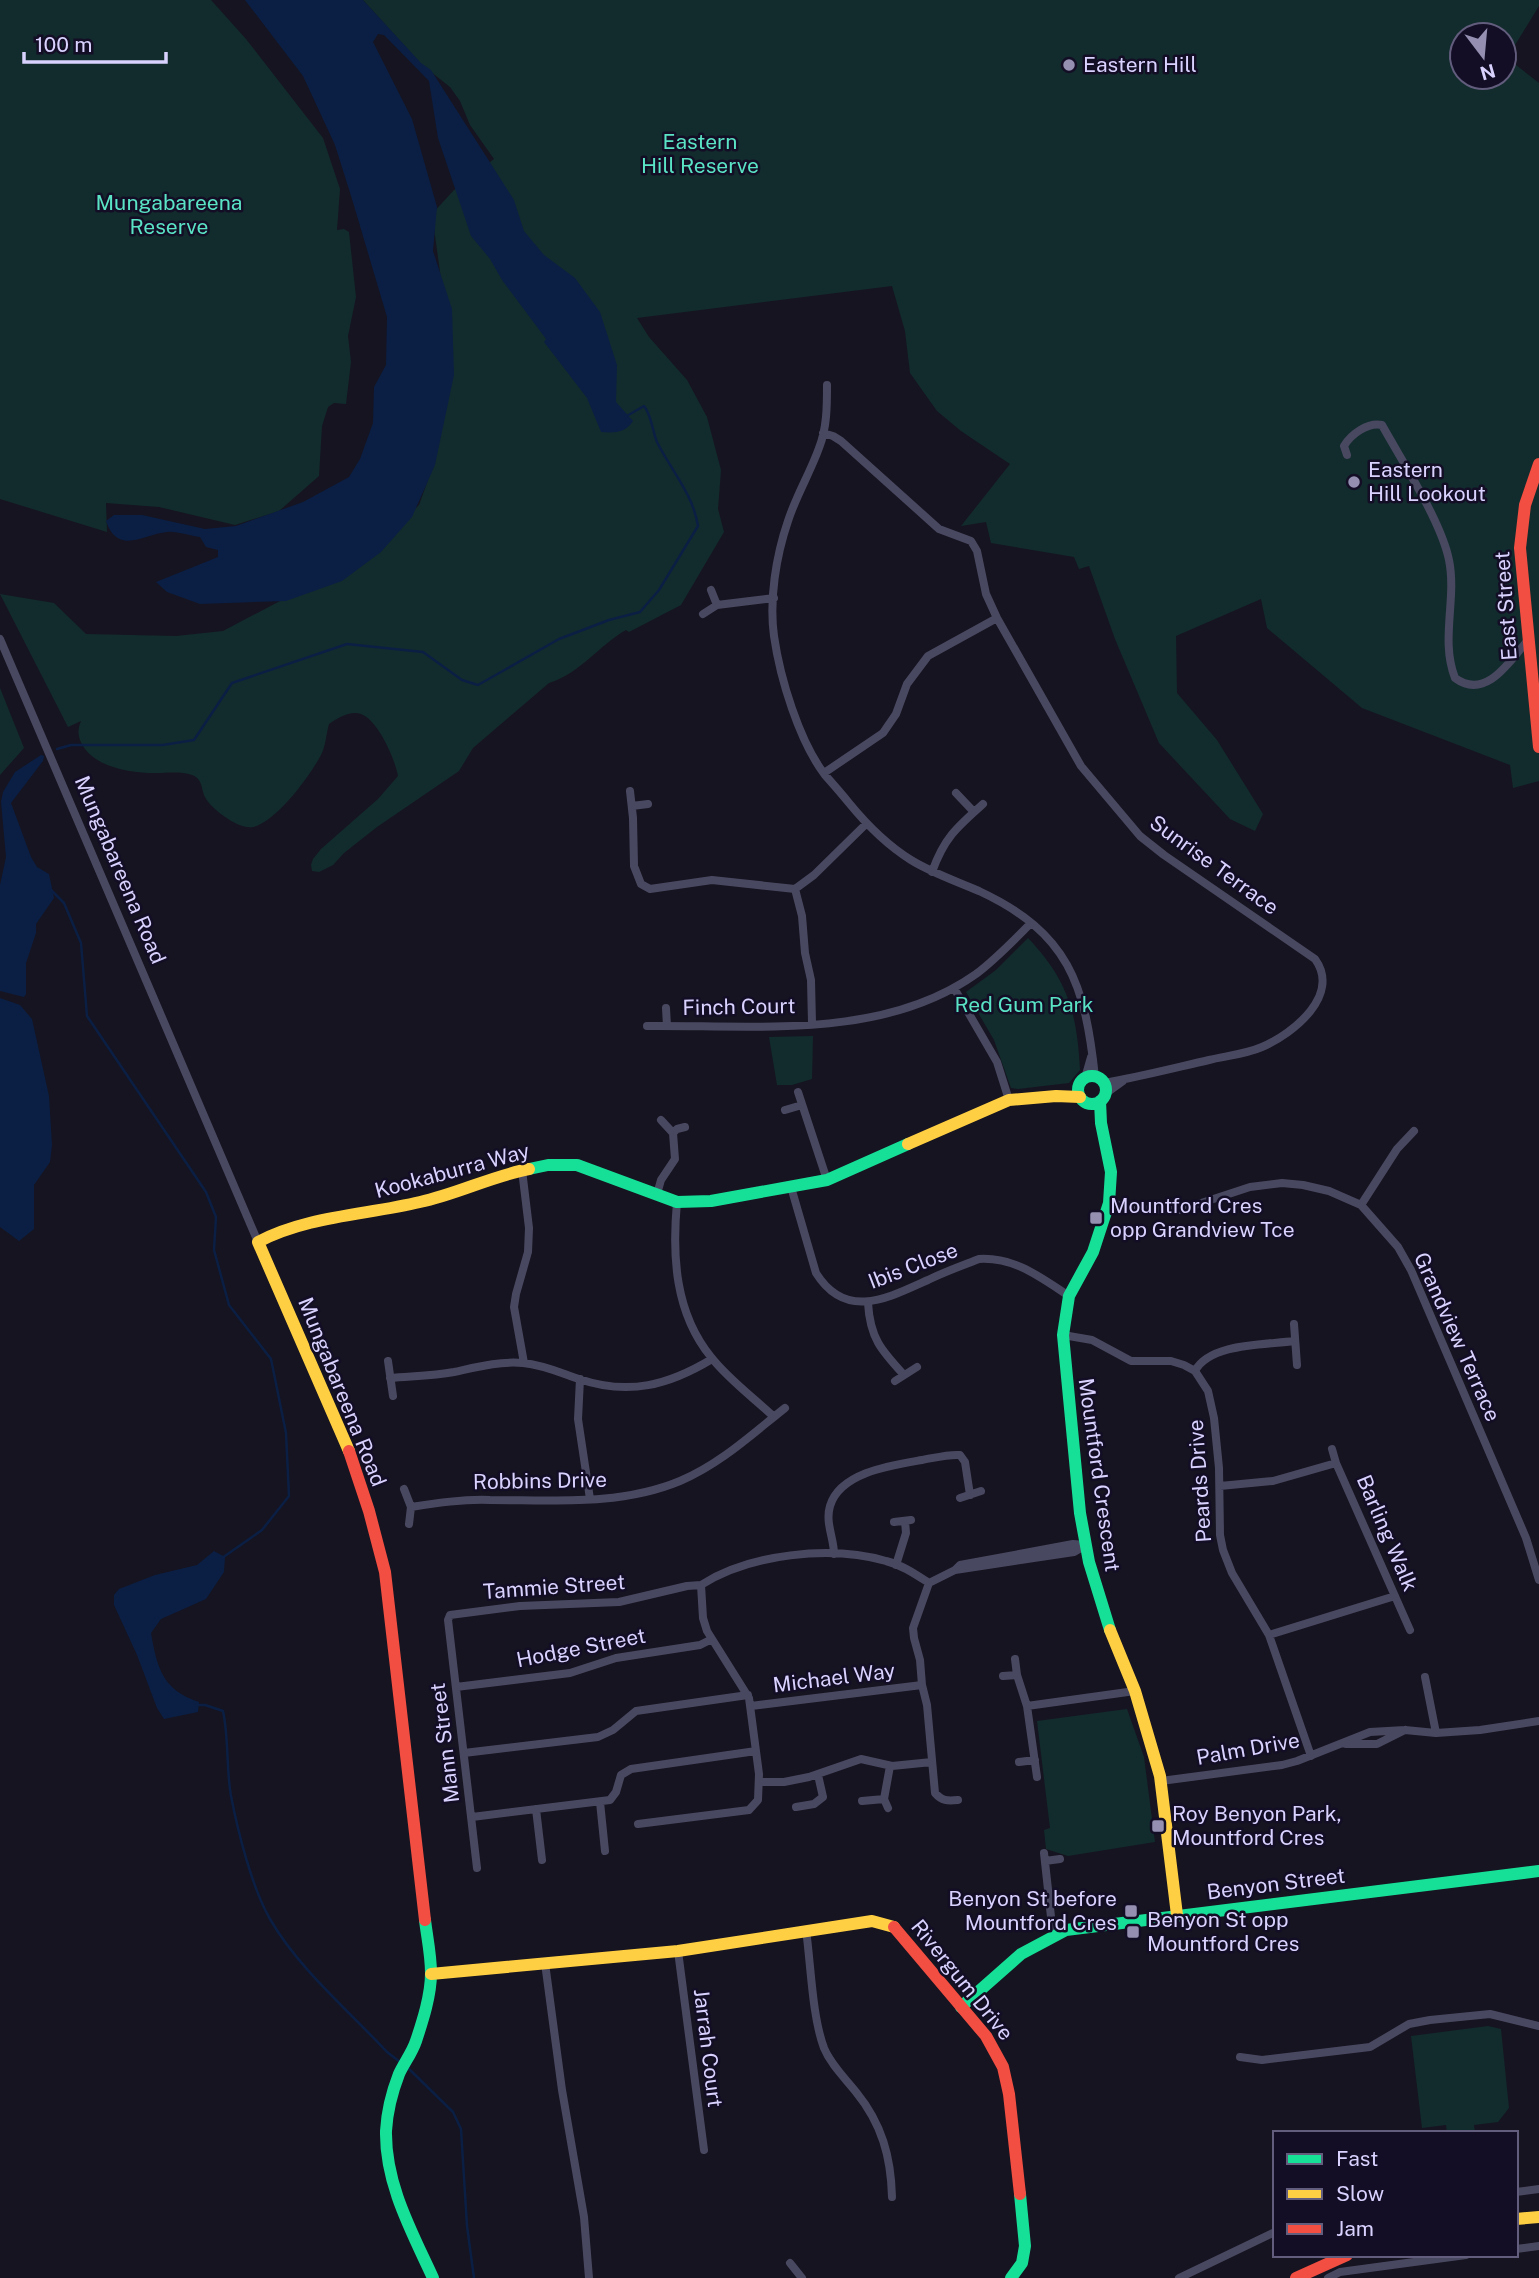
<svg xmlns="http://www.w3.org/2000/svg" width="1539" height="2278" viewBox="0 0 1539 2278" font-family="'Public Sans',sans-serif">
	<rect width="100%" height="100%" fill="#161420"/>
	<path fill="#122c2d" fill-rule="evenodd" d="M0,0H211L246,39L323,138L340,189L337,230L344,229L349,232L356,297L348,336L351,362L346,404L334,403L328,407L322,426L319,476L279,511L235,525L159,507L106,503L107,532L0,499Z
		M363,0H1539V6L1507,58L1539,83V781L1513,788L1510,765L1362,708L1267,628L1261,599L1176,636L1177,693L1217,740L1263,814L1255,831L1230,819L1159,743L1115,639L1089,566L1079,569L1074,557L991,543L986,522L961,526L1010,464L961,431L937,411L910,373L905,331L892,286L637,318L649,337L687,380L707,417L721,470L718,509L724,532L681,605L629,632L626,630C598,646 581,673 549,683L473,748L459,771L377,827L344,853L333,865L319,872L312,871L311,865L313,859L321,849L378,799L398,776C395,759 378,720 361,714C351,710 337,718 329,724C326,734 326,745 321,755C310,776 276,822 253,827C239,830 211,809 205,797C201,789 203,779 192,775C181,771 167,773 155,773C131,773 97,768 83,746C78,738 77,730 81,721L68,727L0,594L54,603L86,634L176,636L223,631L369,554L419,505L434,463L442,286L432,214L454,190L494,159L470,125L460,101L450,87L421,64ZM1462,35H1504V77H1462Z
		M0,688L24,748L0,775Z
		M1028,938C1068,980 1077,1013 1080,1070L1069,1083L1018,1089L1011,1088L994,1040L966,992L996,970Z
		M813,1036L812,1079L792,1085H777L769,1037Z
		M1127,1709L1144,1757L1155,1842L1068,1856L1046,1849L1044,1830L1050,1828L1037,1721Z
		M1488,2026L1501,2029L1509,2108L1498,2122L1474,2125L1475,2133H1447L1446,2125L1422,2128L1411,2036Z"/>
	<path fill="#0b1f44" d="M245,0H363L421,63L431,70L514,200L524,231L544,255L575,278L600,312L617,365L616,402L633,421C625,433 615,433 601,432L587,398L544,342L546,339L502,280L490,259L471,236L438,138L429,81L384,35L378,34L373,42L412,119L437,207L433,251L452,309L454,375L435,465L412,517L381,552L342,581L286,601L200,604L167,592L156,582L218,557V550L206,547L200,537C190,536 177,531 167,532C144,534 118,556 106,521L114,515H142L205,529L236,526L303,502L349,477L360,459L373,423L374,387L386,365L387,317L352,199L335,145L303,76Z
		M41,755L44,756L43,761L11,803L31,857L37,867L49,874L54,898L36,924V933L26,963V994L24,997L0,991V885L6,857L1,802L3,792L15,772Z
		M0,998L20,1005L32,1019L49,1096L52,1145L50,1162L34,1185V1229L19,1241L0,1227Z
		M214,1551L225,1557L224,1572L206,1599L161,1619L151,1633C157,1667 162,1690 199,1702L198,1712L164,1719L157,1708L137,1655L114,1605V1595L119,1589L155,1575L197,1565Z"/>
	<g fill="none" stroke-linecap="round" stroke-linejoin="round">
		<path stroke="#0b1f44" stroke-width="2.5" d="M57,749L71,745H163L194,740L232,683L347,644L423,652L462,680L478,685L559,639L609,620L640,612L659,590L698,526C693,494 671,470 657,442C652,430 652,416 644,406L625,417
			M51,890L64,903L81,943L87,1016L206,1192L216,1217L214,1250L229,1305L271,1359L286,1433L289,1496L262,1530L222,1558
			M196,1705H205L223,1711C229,1739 226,1768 231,1796C238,1832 252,1888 270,1919C298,1968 349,2011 387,2052L400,2062
			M408,2068L453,2112L461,2129L467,2226L474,2278"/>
		<path stroke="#494861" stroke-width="8" d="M827,385C827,406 827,428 819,448C810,473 796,496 788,521C776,556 769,600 774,636C780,678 799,741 825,775C833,784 841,793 849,803C867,825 887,845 911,860C932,873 956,881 979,891C1069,933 1085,984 1095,1077
			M823,433L833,436L841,441L939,529L971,541L977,551L986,594L997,618L1081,766L1140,836L1164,855L1315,959C1341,995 1294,1033 1262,1047C1246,1054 1226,1056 1209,1060C1174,1068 1139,1077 1104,1083
			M1347,455L1344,446C1351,434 1368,422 1382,425C1402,461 1441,521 1449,560C1457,599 1440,640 1455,678C1486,701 1510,661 1528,640
			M711,590L717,605
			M703,614L717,605L774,598
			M0,639L258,1242
			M824,773L883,733L896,714L907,684L928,656L997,618
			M630,791L633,818L634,866L641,884L650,889L712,880L795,889L814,875L866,824
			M956,793L974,812
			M632,806L648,804
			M932,872C944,838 957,827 983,804
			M795,889L802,916L805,953L811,980L812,1023
			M954,988L997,1062L1009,1100
			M666,1008L667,1026
			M647,1026C756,1025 883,1040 976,974C996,959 1013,941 1031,923
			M1085,1078L1091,1057
			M798,1092L827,1180
			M1105,1094L1123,1081
			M785,1110L802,1105
			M661,1120L673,1133
			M522,1170L529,1228L528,1252L516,1294L514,1307L524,1363
			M791,1187L816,1273C846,1321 888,1298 928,1280C944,1272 961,1266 979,1259C1015,1257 1040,1277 1069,1296
			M657,1194L661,1180L675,1159L673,1133L677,1129L685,1127
			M677,1202C672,1256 675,1313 711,1357C728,1379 754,1398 774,1417
			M1109,1203L1139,1209L1180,1210L1250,1187L1282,1183L1303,1185L1329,1191L1361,1205L1398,1247L1411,1270L1526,1538L1539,1580
			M1361,1205L1397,1149L1414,1131
			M868,1303C870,1338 881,1350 904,1375
			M1294,1324L1297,1365
			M1063,1335L1092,1340L1131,1361H1171L1184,1365L1195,1371L1208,1391L1214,1418L1219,1468L1220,1535L1223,1550L1232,1573L1269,1635L1311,1756
			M388,1361L393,1396
			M1195,1371C1210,1343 1265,1345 1294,1341
			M390,1378C412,1376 433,1376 454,1372C477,1367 499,1361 523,1363C544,1365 561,1373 579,1379C629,1396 669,1385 712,1359
			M580,1379L578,1419L590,1499
			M895,1381L917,1367
			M1332,1449L1336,1463L1410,1630
			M1220,1486L1273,1481L1336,1463
			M404,1489L411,1507L409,1524
			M960,1498L981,1491
			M411,1507C437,1503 463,1499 490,1500C554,1500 620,1506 680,1481C720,1464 751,1435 785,1408
			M894,1522L911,1520
			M834,1554C834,1538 825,1523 830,1506C840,1472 893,1465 922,1460C934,1458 948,1454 960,1455L965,1462L970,1495
			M896,1565L906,1533L905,1521
			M955,1570L1074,1552L1086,1545
			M701,1585C749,1554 830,1545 886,1561C902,1565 915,1574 929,1583
			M1269,1635L1395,1596
			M1015,1659L1017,1675L1027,1706L1037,1777
			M1003,1676L1017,1675
			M1425,1677L1436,1733
			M456,1687L570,1673L616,1658L700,1645L712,1639
			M751,1706L922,1685
			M1027,1706L1135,1691
			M1346,1744H1377L1405,1730
			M464,1753L598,1737L613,1730L636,1711L748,1695
			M1019,1762L1035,1760
			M1161,1781L1282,1765L1297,1761L1370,1732L1405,1730L1436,1733L1480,1730L1539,1721
			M760,1782H784L809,1777L861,1759L892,1766L932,1762
			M884,1799L890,1766
			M958,1800C947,1801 942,1801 935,1793L927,1705L922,1685L920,1660L914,1638L913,1628L929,1583L955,1570L960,1565L1073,1544L1086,1545
			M862,1801L884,1799L888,1808
			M600,1802L605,1851
			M796,1807L814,1804L823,1797L818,1775
			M536,1809L542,1860
			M472,1817L610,1800L616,1792L621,1775L631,1769L756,1751
			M638,1824L749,1810L758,1800L759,1774L749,1698L707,1631L703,1618L701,1585
			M1044,1853L1053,1935
			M1045,1861L1060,1859
			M477,1868L448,1620L450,1615L520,1606L619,1602L687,1586L701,1585
			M806,1930C811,1965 812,2016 824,2048C831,2065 845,2078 856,2092C882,2124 891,2157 892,2197
			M678,1951L704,2150
			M545,1963L562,2090L584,2217L589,2278
			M1240,2057L1262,2060L1370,2047L1409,2024L1430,2020L1490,2014L1539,2026
			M1516,2192L1539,2189
			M1516,2249L1539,2246
			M790,2263L802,2278
			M1179,2278L1275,2232
			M1328,2278L1340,2272L1466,2255"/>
		<path stroke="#16e098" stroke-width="12" d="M1078 1090a14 14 0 1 1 28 0a14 14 0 1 1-28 0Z
			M1100,1101L1101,1123L1111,1172L1109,1203L1093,1252L1069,1296L1063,1335L1080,1513L1089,1562L1110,1630
			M529,1169L548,1165H577L677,1202L711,1201L827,1180L908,1144
			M425,1920C427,1937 431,1955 431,1973C431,1995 423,2020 416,2041C412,2053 404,2063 399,2074C392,2092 387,2113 386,2131C385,2184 412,2232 433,2278
			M961,2007L1021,1954L1066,1930L1539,1871
			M1011,2278L1022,2263L1025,2246L1020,2194"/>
		<path stroke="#ffcf43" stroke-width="12" d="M908,1144L1009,1100L1056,1096L1080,1097
			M349,1451L258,1242C307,1216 366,1215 420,1202C457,1194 492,1176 529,1169
			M1110,1630L1135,1691L1160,1776L1177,1915
			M431,1974L678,1951L872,1921L894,1927
			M1516,2219L1539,2217"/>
		<path stroke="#f24e42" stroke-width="12" d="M1539,464L1525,505L1520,548L1539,747
			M349,1451L369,1511L385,1572L425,1920
			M894,1927L986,2036L1003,2067L1009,2094L1020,2194
			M1296,2278L1347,2255"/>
	</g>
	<g fill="#9590b1" stroke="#130e26" stroke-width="2.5">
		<circle cx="1069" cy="65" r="7"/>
		<circle cx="1354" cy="482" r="7"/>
		<rect x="1089" y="1211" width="14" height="14" rx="3.5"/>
		<rect x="1151" y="1819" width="14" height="14" rx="3.5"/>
		<rect x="1124" y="1904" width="14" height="14" rx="3.5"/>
		<rect x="1126" y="1925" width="14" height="14" rx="3.5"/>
	</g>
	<g text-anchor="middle" stroke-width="5" stroke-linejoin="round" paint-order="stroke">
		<g font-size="21" fill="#d9d2ff" stroke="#130e26" text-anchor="start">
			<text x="1083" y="72">Eastern Hill</text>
			<text x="1368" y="477">Eastern<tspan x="1368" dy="24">Hill Lookout</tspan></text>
			<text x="1110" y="1213">Mountford Cres<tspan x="1110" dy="24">opp Grandview Tce</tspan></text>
			<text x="1172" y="1821">Roy Benyon Park,<tspan x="1172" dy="24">Mountford Cres</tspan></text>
			<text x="1117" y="1906" text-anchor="end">Benyon St before<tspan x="1117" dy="24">Mountford Cres</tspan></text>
			<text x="1147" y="1927">Benyon St opp<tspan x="1147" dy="24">Mountford Cres</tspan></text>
		</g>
		<g font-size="21" fill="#5ae3c5" stroke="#130e26">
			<text x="700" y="149">Eastern<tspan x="700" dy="24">Hill Reserve</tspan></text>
			<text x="169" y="210">Mungabareena<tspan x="169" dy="24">Reserve</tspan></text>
			<text x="1024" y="1012">Red Gum Park</text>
		</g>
		<g font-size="21" fill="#d9d2ff" stroke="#130e26">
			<text transform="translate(1506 606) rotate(-94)" y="7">East Street</text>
			<text transform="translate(1214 865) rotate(36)" y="7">Sunrise Terrace</text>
			<text transform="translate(120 870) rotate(67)" y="7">Mungabareena Road</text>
			<text transform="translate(739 1007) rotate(-1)" y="7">Finch Court</text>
			<text transform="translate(452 1171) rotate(-15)" y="7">Kookaburra Way</text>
			<text transform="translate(913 1266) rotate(-21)" y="7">Ibis Close</text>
			<text transform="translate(1457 1337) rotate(66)" y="7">Grandview Terrace</text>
			<text transform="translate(342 1392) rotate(68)" y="7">Mungabareena Road</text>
			<text transform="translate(1099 1475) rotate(82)" y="7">Mountford Crescent</text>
			<text transform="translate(540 1481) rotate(-1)" y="7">Robbins Drive</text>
			<text transform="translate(1200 1481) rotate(-94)" y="7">Peards Drive</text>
			<text transform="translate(1387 1533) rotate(67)" y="7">Barling Walk</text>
			<text transform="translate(554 1587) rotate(-4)" y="7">Tammie Street</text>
			<text transform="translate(581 1648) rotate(-11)" y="7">Hodge Street</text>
			<text transform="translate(834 1678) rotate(-7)" y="7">Michael Way</text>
			<text transform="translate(445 1743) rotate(-97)" y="7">Mann Street</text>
			<text transform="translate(1248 1749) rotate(-10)" y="7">Palm Drive</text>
			<text transform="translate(1276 1884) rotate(-7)" y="7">Benyon Street</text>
			<text transform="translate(962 1980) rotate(51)" y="7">Rivergum Drive</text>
			<text transform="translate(708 2048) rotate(83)" y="7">Jarrah Court</text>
		</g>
	</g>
	<rect x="1273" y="2131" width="245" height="126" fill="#130e26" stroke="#625c7d" stroke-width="2"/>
	<rect x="1287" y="2154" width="35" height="10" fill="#16e098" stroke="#625c7d" stroke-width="2"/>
	<text x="1336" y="2166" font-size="21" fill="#d9d2ff">Fast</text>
	<rect x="1287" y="2189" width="35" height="10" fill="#ffcf43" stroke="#625c7d" stroke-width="2"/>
	<text x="1336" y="2201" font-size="21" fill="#d9d2ff">Slow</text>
	<rect x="1287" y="2224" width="35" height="10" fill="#f24e42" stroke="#625c7d" stroke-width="2"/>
	<text x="1336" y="2236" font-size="21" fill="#d9d2ff">Jam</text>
	<g transform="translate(1483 56) rotate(164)"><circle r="33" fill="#130e26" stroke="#625c7d" stroke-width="2"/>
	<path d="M0-5L12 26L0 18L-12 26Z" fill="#9590b1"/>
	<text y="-10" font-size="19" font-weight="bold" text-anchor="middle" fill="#d9d2ff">N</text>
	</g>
	<path d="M24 52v10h142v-10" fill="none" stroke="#d9d2ff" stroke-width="3.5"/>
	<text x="35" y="52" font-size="21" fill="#d9d2ff" stroke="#130e26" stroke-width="5" paint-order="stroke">100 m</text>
</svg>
